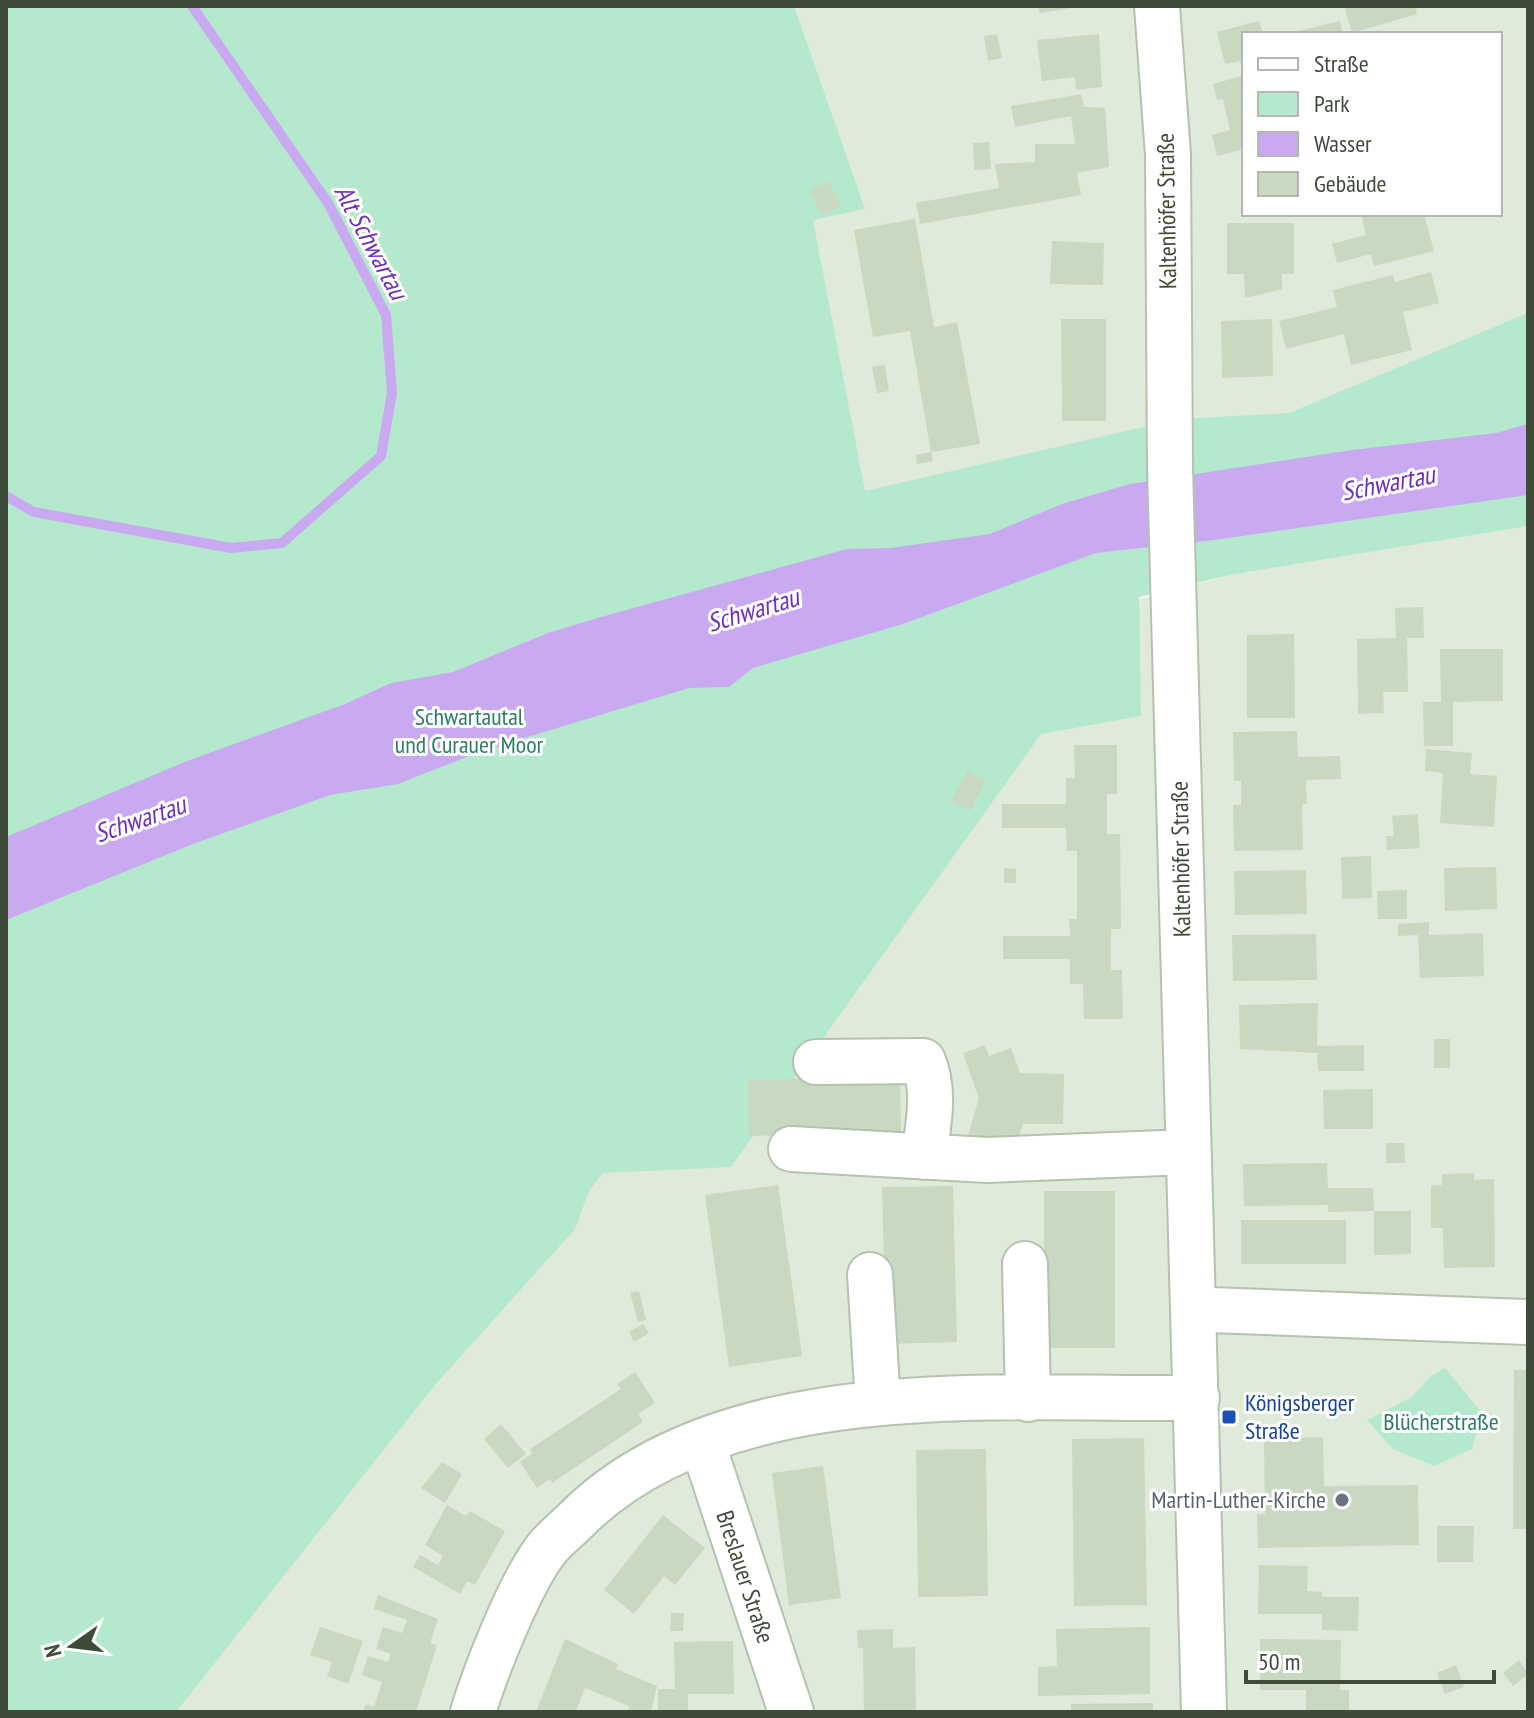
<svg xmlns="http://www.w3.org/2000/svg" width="1534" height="1718" viewBox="0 0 1534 1718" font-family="'PT Sans Narrow',sans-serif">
	<rect width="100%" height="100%" fill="#eff6ec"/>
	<path fill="#dfeada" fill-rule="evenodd" d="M745,6H1528V367L865,494ZM1244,34H1500V214H1244Z
		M1528,525V1712H127L626,1094L896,667L1229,575Z"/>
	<path fill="#b5e9ce" d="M6,6H794L865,209L813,220L865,491L1178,419L1289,413L1528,313V526L1229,575L1139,597L1141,716L1041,734L731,1167L603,1173L589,1191L575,1229L435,1385L176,1712H6Z
		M1445,1368L1482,1413L1472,1449L1434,1466L1393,1449L1367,1420L1412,1397L1431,1376Z"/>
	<path fill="#c9aaf1" d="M1528,424V495L1214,540L1096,553L903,624L753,668L729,687L689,688L482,751L398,784L330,795L193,844L6,920V837L187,761L345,704L391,683L453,672L548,633L601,617L847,549L891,548L990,534L1062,504L1130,484L1352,450L1496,433Z"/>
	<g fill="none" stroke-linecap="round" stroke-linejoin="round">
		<path stroke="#c9aaf1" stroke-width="10" d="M6,496L34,512L231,548L282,543L381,456L392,393L386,315L328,203L192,6"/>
	</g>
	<path fill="#c9d8c1" d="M1038,6H1070V8L1040,13Z
		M1344,6H1415L1417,14L1352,33Z
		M1259,21L1263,34H1244V72L1240,61L1225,64L1217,32Z
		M1340,21L1343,34H1298V31Z
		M997,34L1002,58L988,61L984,36Z
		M1099,34L1102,87L1076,90L1075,77L1042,81L1037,40Z
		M1242,76L1244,149L1217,156L1212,135L1230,130L1223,99L1217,100L1213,84Z
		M1081,94L1084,107L1105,108L1109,167L1077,173L1081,195L920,224L916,203L999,188L995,164L1035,162V144H1075L1071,116L1015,127L1011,106Z
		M989,142L991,169L974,170L973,143Z
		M829,181L841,206L822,215L809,190Z
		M1361,214H1424L1434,251L1374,266L1371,254L1337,263L1332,244L1366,235Z
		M915,219L934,327L957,322L980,444L931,452L910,331L873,337L854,230Z
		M1227,223H1294V274H1282V289L1245,298L1244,274H1227Z
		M1052,241L1104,243L1103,285L1050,284Z
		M1431,272L1439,303L1403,312L1412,350L1351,365L1344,334L1286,349L1279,321L1337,307L1333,290L1393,275L1395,282Z
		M1061,319H1106V421H1062Z
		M1272,319L1273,376L1222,378L1221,321Z
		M885,365L889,391L877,393L872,367Z
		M931,452L933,461L917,464L916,455Z
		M1423,607L1424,638H1407L1408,692H1383L1384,713L1358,714L1357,639L1396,638L1395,608Z
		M1294,634L1295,718H1247V635Z
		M1440,649H1503V701L1453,702V746H1424L1423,702H1441Z
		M1297,731L1298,757L1340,756L1341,779L1306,780L1307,804H1302L1303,850L1234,851L1233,805H1241V781H1234L1233,732Z
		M1074,745H1117V794H1107V834H1120L1121,929H1111V970H1122L1123,1019H1084L1083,984H1070V959H1003V936H1070L1069,919H1077V851H1067L1066,828H1002V804H1066V778H1075Z
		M1426,749L1472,753L1470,774L1497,776L1494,827L1440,823L1443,773L1425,771Z
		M968,770L986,780L970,811L951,801Z
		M1418,814L1420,848L1387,850L1386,836H1394L1392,816Z
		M1371,856L1372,898L1342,899L1341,857Z
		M1496,867L1497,909L1445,911L1444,868Z
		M1004,868L1016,869V883H1004Z
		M1306,870L1307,914L1235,915L1234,871Z
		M1407,890V919H1378L1377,891Z
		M1429,922V935L1483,933L1484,976L1420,978L1418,935L1398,936V924Z
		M1316,934L1317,980L1233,981L1232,935Z
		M1318,1003L1317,1046L1364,1045V1071H1318L1317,1053L1240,1049L1239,1005Z
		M1434,1039H1450V1068H1434Z
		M985,1045L989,1056L1011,1048L1020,1073L1064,1074L1063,1124H1023L1013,1156L964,1149L979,1098L963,1053Z
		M900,1076L901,1132L749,1136L748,1080Z
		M1373,1089V1129H1324L1323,1090Z
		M1386,1143H1404L1405,1163H1386Z
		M1327,1163L1328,1188H1373L1374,1211L1328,1212V1205L1244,1206L1243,1164Z
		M1474,1173V1180L1494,1179L1495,1267L1444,1268L1443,1228H1431V1186L1442,1185V1174Z
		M778,1185L802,1356L729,1367L705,1195Z
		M953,1186L957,1342L886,1344L882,1187Z
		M1044,1191H1115V1348H1044Z
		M1374,1211H1411V1254L1374,1255Z
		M1241,1220H1346V1264H1241Z
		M639,1291L646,1320L638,1322L630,1293Z
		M643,1324L649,1333L634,1342L629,1332Z
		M1514,1370H1528V1529H1513Z
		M635,1372L655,1403L638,1414L643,1422L552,1483L550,1479L537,1488L520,1462L532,1454L530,1449L621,1389L617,1384Z
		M501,1424L526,1454L508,1468L484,1439Z
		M1323,1437L1324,1486L1418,1485L1419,1545L1258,1548L1257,1514H1265L1264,1438Z
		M1144,1438L1147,1605L1074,1606L1072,1439Z
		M986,1449L988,1596L918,1597L916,1450Z
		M442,1462L462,1474L445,1503L421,1488Z
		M823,1466L841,1598L789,1605L772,1473Z
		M447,1505L466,1516L470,1511L505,1531L475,1585L467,1581L460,1594L413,1567L420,1555L438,1565L443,1556L425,1545Z
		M663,1515L705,1548L675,1585L664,1576L634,1614L604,1590Z
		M1437,1526H1474L1473,1562H1437Z
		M1259,1565L1308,1566L1307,1591L1322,1592V1597H1359L1358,1631L1322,1630V1614H1258Z
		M378,1595L438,1619L430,1643L437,1645L416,1712H363L366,1704L374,1707L382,1682L362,1675L368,1656L388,1662L391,1654L376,1649L383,1627L402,1633L407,1620L374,1609Z
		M671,1613H684L683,1631H670Z
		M320,1627L363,1641L348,1684L327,1676L332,1662L310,1655Z
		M1150,1627V1694L1038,1696V1667L1057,1666L1056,1629Z
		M893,1629V1648L915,1647L916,1711L864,1712L863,1648H858L857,1630Z
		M565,1639L618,1664L616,1669L657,1686L651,1712H627L629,1706L585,1688L576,1712H536Z
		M1260,1639L1341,1640L1340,1690H1349V1712H1306V1690H1260Z
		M733,1641L734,1694H688V1712H658V1689H675L674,1642Z
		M1519,1660L1528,1674L1513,1686L1503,1673Z
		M1456,1665L1464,1687L1445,1694L1437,1673Z
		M1153,1703V1712H1071V1704Z"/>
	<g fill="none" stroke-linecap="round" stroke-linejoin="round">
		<defs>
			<path id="minor" d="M1157,6L1168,155L1170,467L1204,1712
				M816,1062L923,1061C936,1091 928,1126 924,1157
				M791,1149L987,1160L1189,1152
				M1025,1264L1028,1399
				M870,1275L878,1403
				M1195,1306L1211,1310L1528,1322
				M702,1442L791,1712
				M473,1712C486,1670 519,1586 545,1551C553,1540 565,1531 575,1521C722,1372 1003,1400 1197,1398"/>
		</defs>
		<use href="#minor" stroke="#b4c2ae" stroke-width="48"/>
		<use href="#minor" stroke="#fff" stroke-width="44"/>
	</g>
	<rect fill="#1a4fb4" stroke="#fff" stroke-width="3" x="1221" y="1409" width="16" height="16" rx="4"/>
	<circle fill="#6b7280" stroke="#fff" stroke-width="3" cx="1342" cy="1500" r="8"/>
	<g text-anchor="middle" stroke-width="6" stroke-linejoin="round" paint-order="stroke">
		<g font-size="24" fill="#3f4b39" stroke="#fff">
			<text transform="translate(1167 211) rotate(-91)" y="8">Kaltenhöfer Straße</text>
			<text transform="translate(1181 859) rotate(-91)" y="8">Kaltenhöfer Straße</text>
			<text transform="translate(745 1577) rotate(72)" y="8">Breslauer Straße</text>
		</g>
		<g font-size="24" fill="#2b7e61" stroke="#fff">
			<text x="469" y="725">Schwartautal<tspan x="469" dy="28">und Curauer Moor</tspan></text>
			<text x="1441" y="1430">Blücherstraße</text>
		</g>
		<g font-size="24" fill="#164399" stroke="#fff" text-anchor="start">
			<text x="1245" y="1411">Königsberger<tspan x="1245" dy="28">Straße</tspan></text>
		</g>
		<g font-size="24" fill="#5b616d" stroke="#fff" text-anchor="end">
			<text x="1326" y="1508">Martin-Luther-Kirche</text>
		</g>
		<g font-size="26" font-style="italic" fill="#6d30b8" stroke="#fff">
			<text transform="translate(371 242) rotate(62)" y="9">Alt Schwartau</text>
			<text transform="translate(1388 483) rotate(-11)" y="9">Schwartau</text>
			<text transform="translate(753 610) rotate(-17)" y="9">Schwartau</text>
			<text transform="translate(140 819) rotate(-19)" y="9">Schwartau</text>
		</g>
	</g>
	<rect width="1534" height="1718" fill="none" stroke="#3f4b39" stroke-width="16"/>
	<rect x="1242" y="32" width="260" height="184" fill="#ffffff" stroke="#b2b7b0" stroke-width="2"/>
	<rect x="1258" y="58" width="40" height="12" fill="#ffffff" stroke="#b2b7b0" stroke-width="2"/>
	<text x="1314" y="72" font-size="24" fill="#3f4b39">Straße</text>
	<rect x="1258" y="92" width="40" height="24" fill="#b5e9ce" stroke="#b2b7b0" stroke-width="2"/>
	<text x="1314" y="112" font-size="24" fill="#3f4b39">Park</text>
	<rect x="1258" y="132" width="40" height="24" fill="#c9aaf1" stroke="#b2b7b0" stroke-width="2"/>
	<text x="1314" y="152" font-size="24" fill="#3f4b39">Wasser</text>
	<rect x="1258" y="172" width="40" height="24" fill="#c9d8c1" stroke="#b2b7b0" stroke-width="2"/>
	<text x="1314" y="192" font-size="24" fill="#3f4b39">Gebäude</text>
	<g transform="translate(72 1646) rotate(256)" stroke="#ffffff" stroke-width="6" paint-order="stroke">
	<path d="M0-6L14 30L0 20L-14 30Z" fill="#3f4b39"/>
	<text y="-12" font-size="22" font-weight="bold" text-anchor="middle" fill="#3f4b39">N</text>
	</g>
	<path d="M1246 1670v12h248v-12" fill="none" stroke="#3f4b39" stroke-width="4"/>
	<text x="1258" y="1670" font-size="24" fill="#3f4b39" stroke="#ffffff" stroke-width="6" paint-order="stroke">50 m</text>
</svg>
